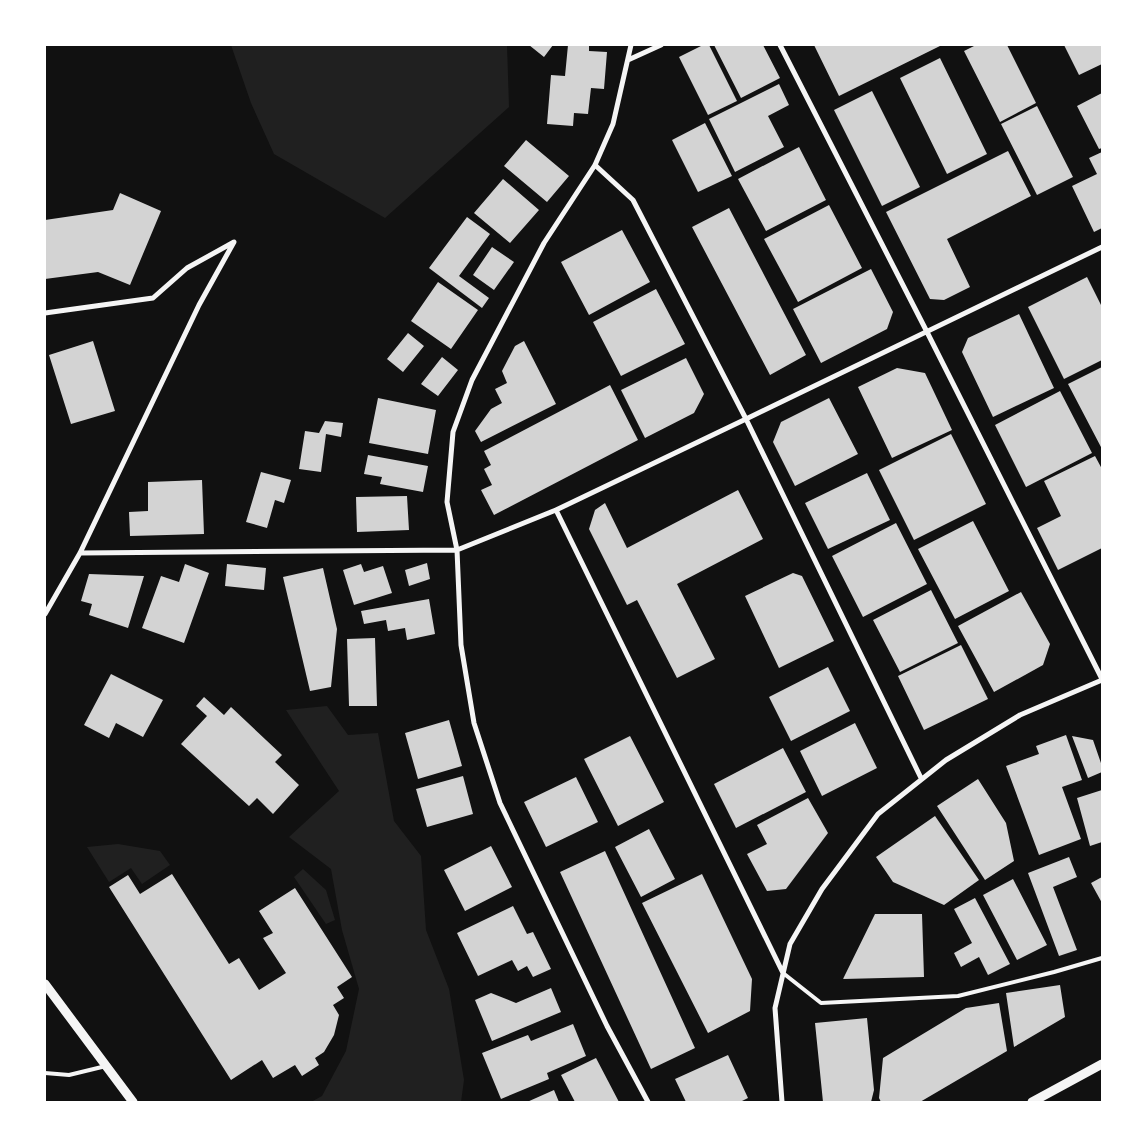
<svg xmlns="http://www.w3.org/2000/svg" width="1147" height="1147" viewBox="0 0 1147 1147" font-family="'Noto Sans',sans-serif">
	<rect width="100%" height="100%" fill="#111"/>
	<path fill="#202020" d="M231,45H507L509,107L385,218L274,154L251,103Z
		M327,706L348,735L378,733L394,821L421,856L426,930L449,989L464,1080L461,1102H311L322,1096L346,1051L359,989L342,930L331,869L289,837L339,791L286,710Z
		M118,844L160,851L170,865L142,884L131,868L109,882L87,847Z
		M303,869L326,890L335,920L326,924L294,877Z"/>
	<path fill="#d3d3d3" d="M529,45H553L544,57Z
		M568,45H589V51L607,52L604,89L591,88L588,114L574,113L573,126L547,124L551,75L565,76Z
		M703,45H709L737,101L708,115L679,57Z
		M714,45H763L780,78L741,98Z
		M814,45H942L839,96Z
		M976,45H1007L1036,103L1000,122L964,51Z
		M1064,45H1102V64L1079,75Z
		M940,58L987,154L947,174L900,78Z
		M779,84L789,105L768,116L784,147L735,172L709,119Z
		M872,91L920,187L882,206L834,110Z
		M1102,93V148L1099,149L1077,106Z
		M1037,106L1073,177L1037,195L1001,124Z
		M705,123L732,176L698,192L672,140Z
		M526,140L569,176L547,202L504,166Z
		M799,147L826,200L766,231L738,179Z
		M1008,151L1031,196L947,239L970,287L944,300L930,299L886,212Z
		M1102,152V228L1094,232L1072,186L1097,174L1089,158Z
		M503,179L539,210L510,243L474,213Z
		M120,193L161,211L130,285L98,272L45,279V220L113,210Z
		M829,205L862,268L798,302L764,239Z
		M729,208L806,355L770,375L692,227Z
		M467,217L490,234L459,276L489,298L482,308L429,268Z
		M622,230L650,282L589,315L561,262Z
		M492,247L514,262L494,290L473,275Z
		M871,269L893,312L887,329L821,363L793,309Z
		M1087,277L1102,307V360L1064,379L1028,307Z
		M438,282L478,310L451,349L411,321Z
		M656,289L685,344L621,376L593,322Z
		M1019,314L1054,388L993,417L962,352L968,338Z
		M408,333L424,346L403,372L387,359Z
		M93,341L115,411L71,424L49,355Z
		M524,341L556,404L481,442L475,431L491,409L502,403L495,389L507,383L502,371L515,346Z
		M442,357L458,370L438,396L421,384Z
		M686,358L704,394L694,413L645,438L621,390Z
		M1102,367V449L1068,384Z
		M897,368L925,373L952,430L892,458L858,387Z
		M610,385L638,440L494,515L481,490L492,485L484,469L491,465L484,451Z
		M1060,391L1092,453L1026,487L995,425Z
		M378,398L436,410L428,454L369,443Z
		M829,398L858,454L795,486L773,442L781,422Z
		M325,421L343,423L341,437L326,434L321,472L299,469L305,431L319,433Z
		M951,434L986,504L914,540L879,470Z
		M368,455L428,466L423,492L380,484L382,477L364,474Z
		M1095,456L1102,469V548L1058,570L1037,528L1061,516L1044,481Z
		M261,472L291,480L284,503L275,500L267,528L246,522Z
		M867,473L890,520L828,549L805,503Z
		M202,480L204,534L130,536L129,512L148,511V482Z
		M738,490L763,539L677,584L715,659L677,678L637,600L627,605L589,529L595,510L605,503L627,548Z
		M407,496L409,530L357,532L356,497Z
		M973,521L1009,591L955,619L918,549Z
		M896,523L927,584L863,617L832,556Z
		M427,563L430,579L409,586L405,570Z
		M185,564L209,573L184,643L142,628L161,576L179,582Z
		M227,564L266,568L264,590L225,586Z
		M361,564L364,572L383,566L392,593L354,605L343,570Z
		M323,568L337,629L331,687L310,691L283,577Z
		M793,573L802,576L834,641L779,668L745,596Z
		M89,574L144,576L128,628L89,615L92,604L81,601Z
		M931,590L958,643L900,672L873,620Z
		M1021,592L1050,644L1043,665L994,692L958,626Z
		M429,599L435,634L407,640L405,628L388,631L386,620L364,624L361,611Z
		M375,638L377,706H349L347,639Z
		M961,645L988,699L924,730L898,676Z
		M828,667L850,711L791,741L769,697Z
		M111,674L163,700L143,737L116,723L109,738L84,725Z
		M204,697L224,715L231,707L282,755L275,762L299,785L273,814L257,798L249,806L181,744L207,716L196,706Z
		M449,720L462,766L418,779L405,733Z
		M855,723L877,768L822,796L800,751Z
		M1066,735L1082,780L1062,787L1081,839L1039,855L1006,766L1039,754L1036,746Z
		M630,736L664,802L618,826L584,759Z
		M1072,736L1093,740L1102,766V772L1088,778Z
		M783,748L806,792L736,828L714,784Z
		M463,776L473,814L427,827L416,789Z
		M576,777L598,822L546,847L524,802Z
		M978,779L1006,823L1014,861L985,880L937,806Z
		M1102,790V842L1090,846L1077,798Z
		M808,798L828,833L786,889L767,891L747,854L767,844L757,825Z
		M935,816L979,880L944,905L893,882L876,857Z
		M649,829L675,879L641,897L615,847Z
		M491,846L512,887L465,911L444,870Z
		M605,851L695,1048L651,1069L560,872Z
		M1069,857L1077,877L1053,887L1077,950L1059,956L1028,873Z
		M172,874L229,964L239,958L259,990L286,973L263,938L273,933L259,911L295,888L352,977L337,987L344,998L333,1005L339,1015L334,1035L324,1052L315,1058L319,1065L302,1076L295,1065L273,1078L262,1060L231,1080L109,887L128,875L140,894Z
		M702,874L752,979L750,1011L708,1033L642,903Z
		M1102,877V903L1091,883Z
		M1013,879L1047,945L1017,960L983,895Z
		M975,898L1010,964L988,975L979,957L961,967L954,953L972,943L954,909Z
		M513,906L527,934L533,932L551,969L533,977L527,966L518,971L512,960L478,976L457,933Z
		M875,914H922L924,977L843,979Z
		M1060,985L1065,1017L1014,1047L1006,993Z
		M551,988L561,1012L492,1041L475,1000L491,993L516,1003Z
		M999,1003L1007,1051L920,1102H881L879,1098L883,1058L966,1008Z
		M867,1018L874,1090L871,1102H823L815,1023Z
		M573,1024L586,1056L547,1073L549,1079L501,1099L482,1053L528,1035L531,1041Z
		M728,1055L748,1098L740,1102H686L675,1079Z
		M596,1058L619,1102H575L561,1075Z
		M554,1090L559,1102H527Z"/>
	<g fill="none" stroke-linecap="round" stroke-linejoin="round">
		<path stroke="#f5f5f5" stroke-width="4" d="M783,973L821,1003L958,996L1054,972L1102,958
			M45,1073L69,1075L106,1066"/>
		<path stroke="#f5f5f5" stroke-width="5" d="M631,45L613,124L595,165L544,243L472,380L453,432L447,502L457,550L461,645L474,723L500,803L607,1026L648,1102
			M780,45L927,332L1102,679
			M628,60L661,45
			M595,165L633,200L746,419L921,778
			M45,313L153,298L187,268L234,242L199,305L80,553L45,614
			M556,510L783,973
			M80,553L457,550L556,510L746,419L1102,247
			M782,1102L775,1008L790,944L822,889L878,814L946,760L1020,715L1102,680"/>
		<path stroke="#f5f5f5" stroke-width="9" d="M45,984L133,1102
			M1032,1102L1102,1064"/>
	</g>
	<rect width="1147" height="1147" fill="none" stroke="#ffffff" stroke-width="92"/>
</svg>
